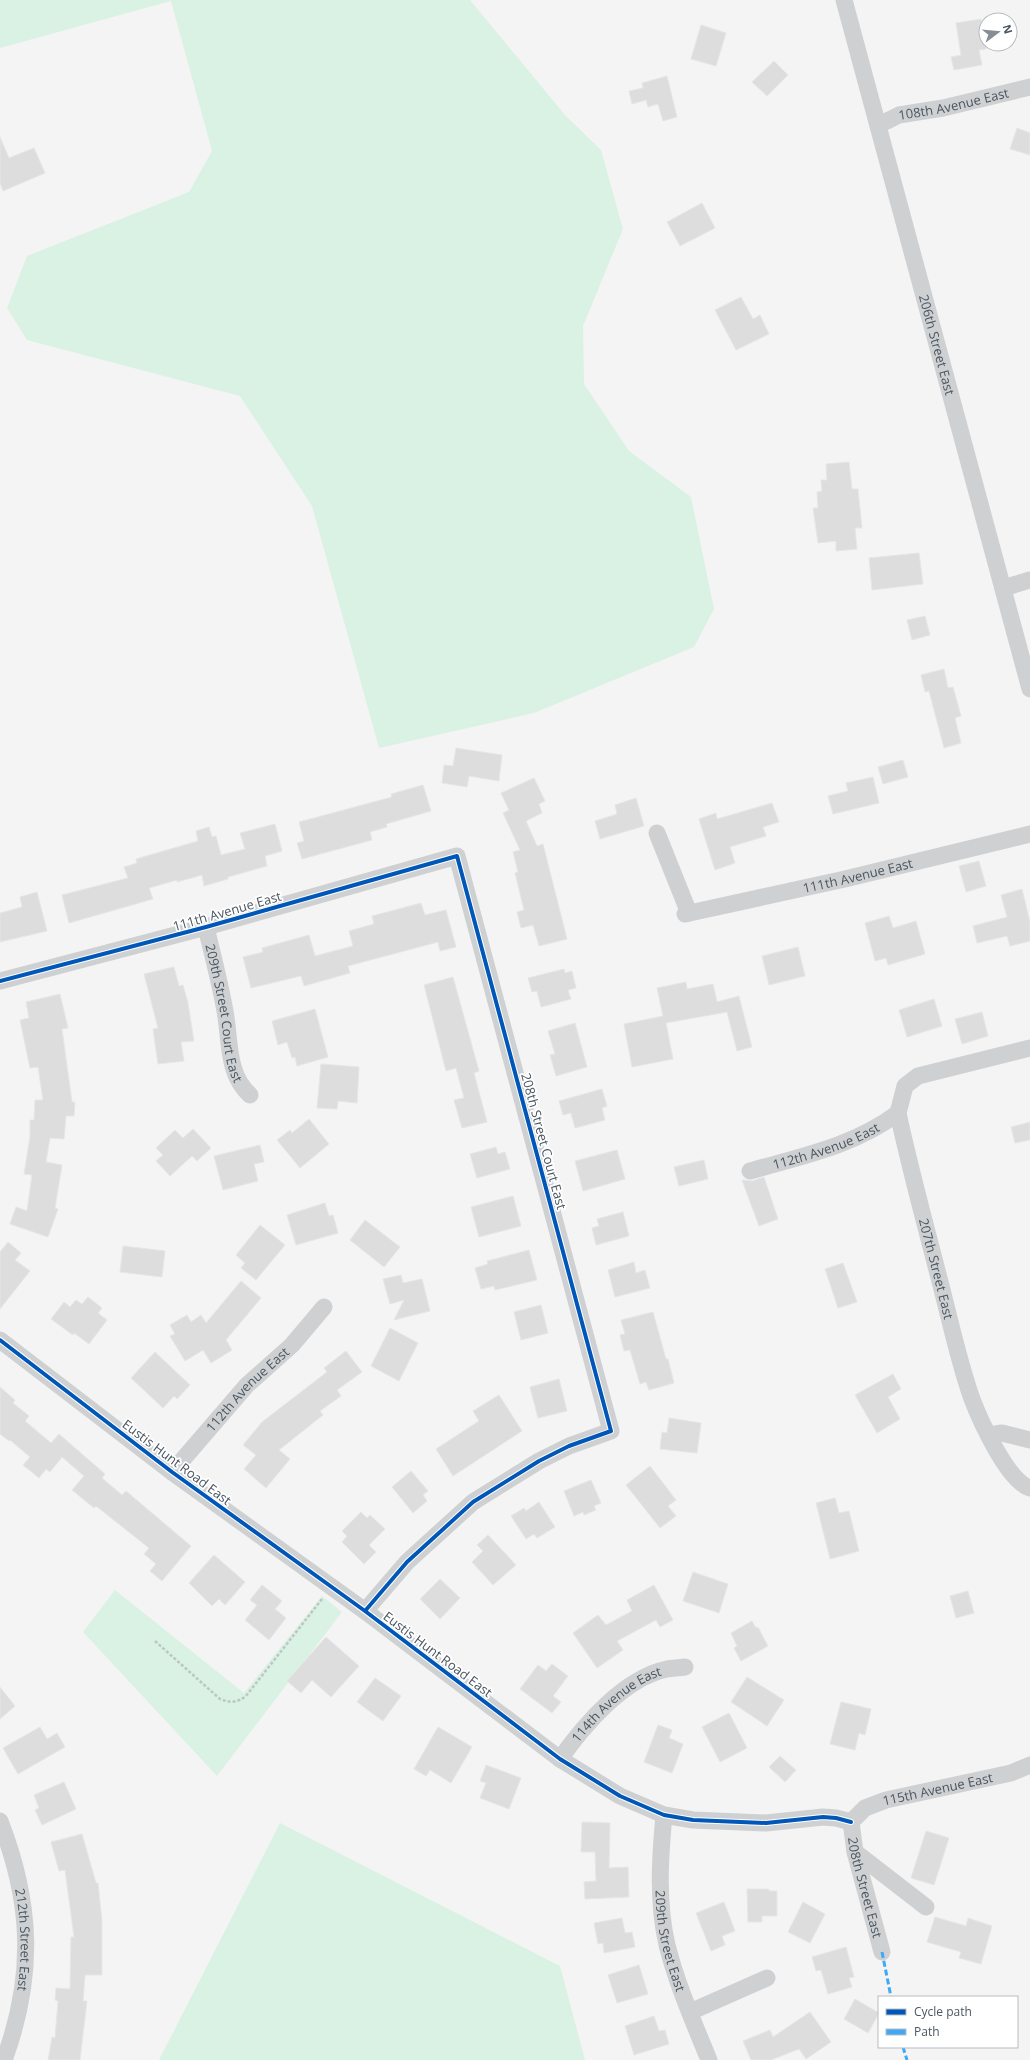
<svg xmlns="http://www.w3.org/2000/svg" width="1030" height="2060" viewBox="0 0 1030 2060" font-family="'Open Sans',sans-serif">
	<rect width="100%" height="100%" fill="#f4f4f4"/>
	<path fill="#d9f2e3" d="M0,0H470L565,115L601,150L623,229L583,326L584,384L629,451L691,497L714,609L694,647L534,713L379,748L312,506L240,396L27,340L7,308L27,256L189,192L212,151L171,1L0,48Z
		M115,1590L244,1693L322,1596L342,1612L217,1776L83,1632Z
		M280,1823L560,1966L585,2060H159Z"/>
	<path fill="#ddddde" stroke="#e5e6e7" d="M981,19L986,49L979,50L982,65L954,70L951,57L961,55L956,23Z
		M701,25L726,33L716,66L691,59Z
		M774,61L788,75L767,96L752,82Z
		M667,76L677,117L663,121L658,104L648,107L646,100L632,104L629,91L643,88L642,83Z
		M1017,128L1030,133V155L1010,149Z
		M0,137L9,158L34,148L45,173L3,191L0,183Z
		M702,203L715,228L680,246L667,222Z
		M741,297L753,319L760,315L769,334L736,350L715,310Z
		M849,462L852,489H858L862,528H855L857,549L836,551V541L818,543L813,508H818L817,492L822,491L821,480H827L826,464Z
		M919,553L923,584L872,590L869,558Z
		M925,616L930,635L912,640L907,620Z
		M944,669L948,688L953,687L961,716L955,718L961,743L944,748L929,691L925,692L921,675Z
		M456,748L502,755L499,781L469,776L467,787L442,783L444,765L453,766Z
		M903,760L908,777L883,784L878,767Z
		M873,777L879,803L833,814L828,796L848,791L846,783Z
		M534,778L545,801L539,804L542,813L526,821L537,846L543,844L567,939L539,946L533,925L521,928L517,912L524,910L515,873L518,872L513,852L520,850L503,813L509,810L501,793Z
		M423,785L431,811L386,824L387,827L370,832L372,840L302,859L297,843L304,841L299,822L392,797L391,794Z
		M636,798L644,826L600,839L595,821L617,814L615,805Z
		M772,803L779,822L763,827L766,836L730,847L735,863L715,870L699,819L716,813L717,819Z
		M275,824L282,851L265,856L267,866L228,877V879L204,886L202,875L177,882V880L149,888L153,899L69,923L62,895L128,878L124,867L137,863L136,859L198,841L196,831L209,827L212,837L216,836L221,855L245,849L240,833Z
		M979,861L986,886L966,892L959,866Z
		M1022,889L1030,922V941L1010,946L1007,936L977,943L973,926L1007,917L1001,895Z
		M37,892L47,931L0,942V913L22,907L20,897Z
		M421,903L425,915L446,910L456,947L440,951L438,942L348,966L350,973L304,986L301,976L251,988L243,957L263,952L262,948L309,935L315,956L353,946L349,931L374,924L372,916Z
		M889,916L893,928L916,921L925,954L888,965L886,958L875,961L865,923Z
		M798,947L805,976L769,985L762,956Z
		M174,967L179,986L183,985L188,1003L194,1041L181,1042L184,1061L158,1064L153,1029L158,1028L144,974Z
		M564,969L565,973L572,971L576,988L568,990L571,999L541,1007L537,991L532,992L528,978Z
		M453,977L479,1071L474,1073L487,1122L462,1128L454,1100L464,1098L456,1068L446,1071L424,985Z
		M686,982L687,989L713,984L717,1002L739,996L752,1047L737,1051L727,1012L666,1023L673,1059L632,1067L624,1024L663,1016L657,988Z
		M60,994L68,1028L62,1029L72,1102H75L74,1116H66L64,1139L50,1138L46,1162L62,1165L55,1208L58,1209L48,1237L10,1224L16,1207L27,1211L32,1175L24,1174L30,1137V1120H34L35,1100H43L38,1067L30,1068L20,1020L29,1018L26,1002Z
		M934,999L942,1026L907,1037L899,1010Z
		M315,1009L328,1057L297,1066L295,1057L292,1058L287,1042L278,1045L272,1021Z
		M982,1012L988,1036L962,1044L955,1019Z
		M575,1023L587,1067L556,1076L550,1055L555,1054L548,1031Z
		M321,1064L359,1067L357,1103L338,1101L337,1109L317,1108Z
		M602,1089L607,1106L602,1108L605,1120L575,1128L571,1113L563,1115L559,1101Z
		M309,1119L329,1144L300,1168L277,1140L290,1130L292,1133Z
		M1030,1122V1140L1015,1143L1011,1127Z
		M193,1129L211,1148L197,1161L192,1156L170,1176L156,1161L163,1155L156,1148L175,1130L183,1138Z
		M260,1145L264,1162L254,1164L258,1181L223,1190L214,1156Z
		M496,1147L498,1154L505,1152L510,1169L477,1178L470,1154Z
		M617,1150L625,1179L583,1191L575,1161Z
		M704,1160L708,1179L679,1186L674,1167Z
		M764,1177L778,1219L759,1226L742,1180L752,1181Z
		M513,1196L521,1226L479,1237L471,1207Z
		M325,1203L329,1216L333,1215L338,1233L296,1245L287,1215Z
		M623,1212L629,1236L596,1245L592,1228L599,1226L597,1219Z
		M365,1220L400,1247L384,1267L350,1240Z
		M260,1225L285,1245L256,1280L241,1268L245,1263L236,1255Z
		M8,1242L21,1253L15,1260L30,1271L0,1309V1252Z
		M123,1246L165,1251L162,1277L120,1272Z
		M529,1250L537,1280L495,1290L494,1286L481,1289L475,1268L488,1264L487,1261Z
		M634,1262L636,1273L645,1270L650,1288L615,1297L608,1270Z
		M843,1263L857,1302L838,1308L825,1269Z
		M401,1275L403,1283L422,1279L430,1311L394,1320L404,1300L390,1304L383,1279Z
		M241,1281L261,1298L226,1340L232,1350L211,1363L203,1350L185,1361L170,1336L175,1334L170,1325L187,1315L191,1322L201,1315L206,1323Z
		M88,1297L102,1308L98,1313L107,1320L89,1344L74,1333L73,1335L51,1319L64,1302L70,1307L76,1300L82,1304Z
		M541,1305L548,1333L521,1340L514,1312Z
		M653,1312L666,1359H668L674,1383L649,1390L646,1382L640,1384L630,1350L624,1351L620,1335L625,1334L621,1320Z
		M390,1328L418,1343L399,1381L371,1366Z
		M346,1351L362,1372L337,1390L341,1396L320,1411L323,1415L279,1450L290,1459L266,1488L244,1469L256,1455L243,1445L262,1422L327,1372L324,1368Z
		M155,1352L190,1385L177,1399L174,1396L163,1408L131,1378Z
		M893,1374L901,1389L888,1397L900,1419L877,1433L855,1395Z
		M559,1379L567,1411L538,1418L530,1387Z
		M0,1387L15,1400L13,1403L29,1416L25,1421L51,1443L59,1434L105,1474L102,1478L122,1495L126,1491L191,1546L162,1581L150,1571L156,1564L144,1554L149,1548L96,1506L94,1508L72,1490L84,1476L62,1457L50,1472L46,1469L39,1478L23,1465L30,1457L10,1440L9,1441L0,1434Z
		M499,1395L522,1431L453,1476L436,1449L479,1421L473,1411Z
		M669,1418L701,1423L697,1453L660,1449L662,1432L667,1433Z
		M650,1466L676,1500L668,1506L676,1516L660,1528L626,1485Z
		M411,1471L428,1491L423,1495L427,1501L413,1513L392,1487Z
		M591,1480L601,1503L594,1506L596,1510L584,1515L583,1512L574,1516L564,1491Z
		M835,1498L839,1513L849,1511L859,1551L830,1559L816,1503Z
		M539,1502L555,1527L537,1538L534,1534L526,1539L511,1516L524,1508L526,1511Z
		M361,1512L367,1518L370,1515L385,1529L369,1545L376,1552L364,1564L342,1542L347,1536L342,1531Z
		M488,1535L516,1565L493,1585L472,1562L483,1551L477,1545Z
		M214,1555L245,1582L225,1605L219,1599L212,1606L189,1583Z
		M693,1572L728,1584L719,1613L683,1601Z
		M440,1579L460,1598L440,1619L420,1599Z
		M262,1585L282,1601L275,1609L286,1618L269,1640L245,1620L257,1605L250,1600Z
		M654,1585L673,1620L660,1627L656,1620L617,1641L623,1650L597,1668L573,1633L598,1615L606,1625L632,1611L627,1600Z
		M968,1591L974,1613L956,1618L950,1596Z
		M752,1621L756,1628L758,1627L768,1646L741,1661L734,1648L737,1646L731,1633Z
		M326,1637L359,1666L331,1697L312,1680L301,1693L287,1681Z
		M552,1664L568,1676L553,1696L561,1702L552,1713L520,1689L538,1665L546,1671Z
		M747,1677L784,1700L767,1726L731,1702Z
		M375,1678L401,1696L383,1721L357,1702Z
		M0,1687L15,1706L0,1719Z
		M841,1702L871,1709L865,1735L859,1733L855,1750L830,1744Z
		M729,1713L747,1748L720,1762L702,1727Z
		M658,1725L672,1730L669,1738L683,1744L672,1773L644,1762Z
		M40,1727L47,1739L57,1733L65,1747L18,1774L3,1748Z
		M438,1727L472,1747L451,1783L430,1770L426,1776L414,1769Z
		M780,1756L796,1770L785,1782L769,1767Z
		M486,1765L521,1778L509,1809L480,1798L486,1783L480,1781Z
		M64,1782L76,1809L42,1825L35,1810L39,1808L34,1795Z
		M582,1822L610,1823L609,1868L628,1867L629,1897L585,1899L584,1882L596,1881L595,1852H581Z
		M926,1831L949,1838L934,1885L911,1878Z
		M82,1834L96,1883H98L102,1921V1975H85L83,2001H87L80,2060H48L52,2037L55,2038L58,2001L55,2000L56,1988L70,1989L71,1937H74L65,1870L59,1871L51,1842Z
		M747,1889H769V1891H777V1916H762V1922H748Z
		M724,1902L735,1931L722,1936L725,1945L711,1951L696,1913Z
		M803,1902L825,1914L810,1943L788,1932Z
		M935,1917L966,1926L968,1918L992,1926L981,1964L959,1958L961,1952L927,1942Z
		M622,1918L625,1933L632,1932L635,1947L604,1953L603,1943L598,1944L594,1923Z
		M846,1947L854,1977L849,1978L852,1987L828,1994L821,1970L816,1971L812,1957Z
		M639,1965L648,1994L617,2003L608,1975Z
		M855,1999L879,2013L868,2033L844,2019Z
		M810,2012L831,2042L806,2059L799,2049L771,2060H751L743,2041L770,2030L773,2037Z
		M654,2016L659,2031L665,2030L669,2044L634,2055L625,2026Z"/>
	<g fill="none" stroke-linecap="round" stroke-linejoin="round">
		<path stroke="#bcc7c4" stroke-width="2.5" stroke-dasharray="3 2" stroke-linecap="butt" d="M155,1641L220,1699C230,1703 237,1703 246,1696L322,1599"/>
		<g stroke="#ced0d2" stroke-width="17">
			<path id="s1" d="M844,0L1030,689"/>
			<path id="s2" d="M879,125L899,115L943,108L1030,87"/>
			<path d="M1003,588L1030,580"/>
			<path d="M657,833L689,913"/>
			<path id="s3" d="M685,914L845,879L1030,834"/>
			<path id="s4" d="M206,927C212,953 219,979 224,1006C231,1036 225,1073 250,1095"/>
			<path d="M0,981L206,927L457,856L611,1431L569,1446L539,1461L473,1502L407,1562L365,1611"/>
			<path id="s5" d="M1030,1048L918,1076L905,1086L898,1113C910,1169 925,1223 939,1278C950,1319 958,1360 972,1399C980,1420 1008,1482 1030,1488"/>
			<path id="s6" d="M750,1171C802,1156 854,1146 898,1113"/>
			<path d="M0,1340L172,1472L365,1611L560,1759L620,1796L664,1815L693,1820L766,1823L823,1817L836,1818L851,1822"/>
			<path d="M989,1435L1002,1433L1030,1440"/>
			<path id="s7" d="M172,1472L247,1385L292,1345L324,1307"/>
			<path id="s8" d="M560,1759C584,1725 624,1678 667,1669C672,1668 679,1668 685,1667"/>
			<path id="s9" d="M664,1815C660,1858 657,1902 667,1945C677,1985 694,2023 709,2060"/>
			<path id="s10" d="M0,1821C32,1903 35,1976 4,2060"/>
			<path id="s11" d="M851,1822L865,1808L886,1800L1011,1773L1030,1765"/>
			<path id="s12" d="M851,1822L855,1852L882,1952"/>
			<path d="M855,1852L926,1907"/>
			<path d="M690,2012L767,1978"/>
		</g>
		<path stroke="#3fa9f5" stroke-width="3" stroke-dasharray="6 3" stroke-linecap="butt" d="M882,1952L891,1997
			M903,2047L907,2060"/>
		<defs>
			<path id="cycleway" d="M0,981L206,927L457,856L611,1431L569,1446L539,1461L473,1502L407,1562L365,1611
				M0,1340L172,1472L365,1611L560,1759L620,1796L664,1815L693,1820L766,1823L823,1817L836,1818L851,1822"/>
		</defs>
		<use href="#cycleway" stroke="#fff" stroke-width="6"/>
		<use href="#cycleway" stroke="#0057b8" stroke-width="4"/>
	</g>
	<g text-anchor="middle" stroke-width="3.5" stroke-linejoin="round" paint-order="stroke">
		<g font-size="13" fill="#4a5661" stroke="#fff">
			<text dy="5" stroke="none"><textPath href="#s2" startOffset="78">108th Avenue East</textPath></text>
			<text dy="5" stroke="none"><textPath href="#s1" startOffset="357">206th Street East</textPath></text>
			<text dy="5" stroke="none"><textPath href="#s3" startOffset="177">111th Avenue East</textPath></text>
			<text transform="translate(227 911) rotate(-16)" y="5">111th Avenue East</text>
			<text dy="5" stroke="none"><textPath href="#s4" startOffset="88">209th Street Court East</textPath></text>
			<text transform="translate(544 1141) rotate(75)" y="5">208th Street Court East</text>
			<text dy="5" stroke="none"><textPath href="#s6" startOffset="80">112th Avenue East</textPath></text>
			<text dy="5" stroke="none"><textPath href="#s5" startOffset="320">207th Street East</textPath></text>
			<text dy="5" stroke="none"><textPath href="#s7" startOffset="112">112th Avenue East</textPath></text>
			<text transform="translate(177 1462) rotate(37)" y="5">Eustis Hunt Road East</text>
			<text transform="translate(438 1654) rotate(37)" y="5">Eustis Hunt Road East</text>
			<text dy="5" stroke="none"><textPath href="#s8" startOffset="80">114th Avenue East</textPath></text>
			<text dy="5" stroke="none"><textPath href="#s11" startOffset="95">115th Avenue East</textPath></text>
			<text dy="5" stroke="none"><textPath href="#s12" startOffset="67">208th Street East</textPath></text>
			<text dy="5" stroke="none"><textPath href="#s10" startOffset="122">212th Street East</textPath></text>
			<text dy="5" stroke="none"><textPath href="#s9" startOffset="127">209th Street East</textPath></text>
		</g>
	</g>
	<rect x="878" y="1996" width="140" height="52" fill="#ffffff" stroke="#b7bbc0"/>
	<rect x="886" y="2009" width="20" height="6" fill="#0057b8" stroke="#b7bbc0"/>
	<text x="914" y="2016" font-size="12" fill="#4a5661">Cycle path</text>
	<rect x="886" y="2029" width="20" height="6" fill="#3fa9f5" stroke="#b7bbc0"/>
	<text x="914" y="2036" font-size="12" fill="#4a5661">Path</text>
	<g transform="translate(998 32) rotate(74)"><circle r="19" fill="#ffffff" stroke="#b7bbc0"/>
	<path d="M0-3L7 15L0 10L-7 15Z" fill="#868d94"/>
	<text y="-6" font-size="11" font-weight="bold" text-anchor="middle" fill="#4a5661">N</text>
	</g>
</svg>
